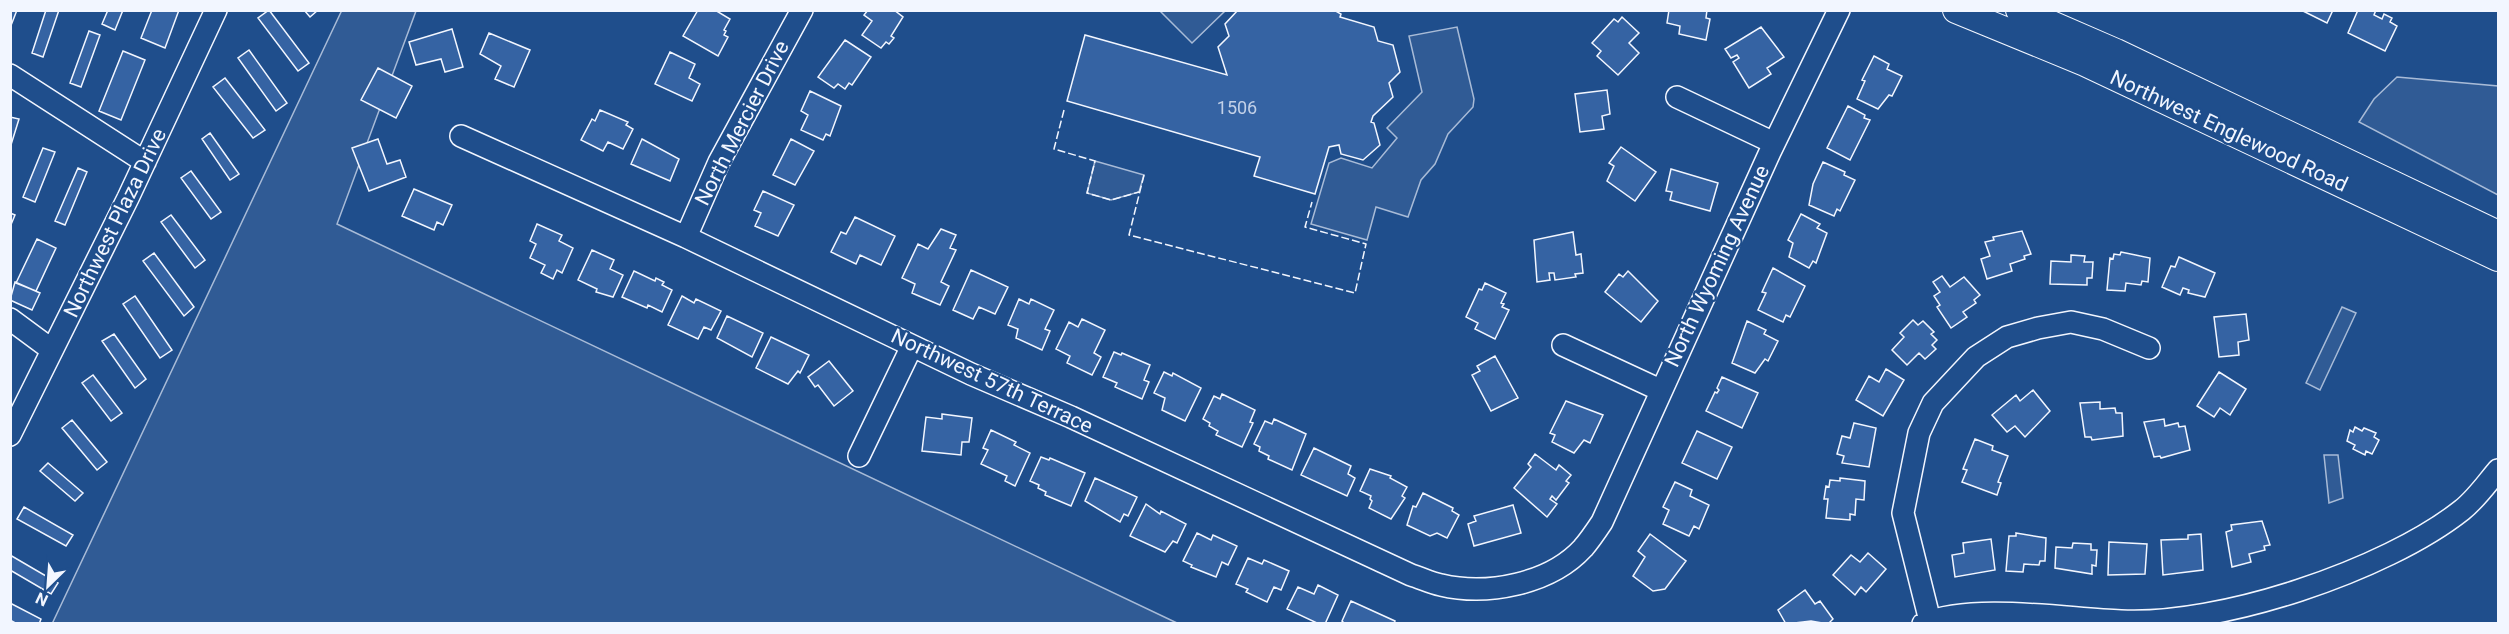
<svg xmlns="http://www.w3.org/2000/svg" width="2509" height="634" viewBox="0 0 2509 634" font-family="Roboto,sans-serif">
	<rect width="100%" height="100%" fill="#1f4e8c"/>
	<path fill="#305b95" stroke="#a8bbd7" stroke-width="1.5" d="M342,10L416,11L337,224L1177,623L52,624Z
		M1160,11H1225L1192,43Z
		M1457,27L1474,99L1473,107L1448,134L1435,164L1421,180L1408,217L1376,207L1367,240L1311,224L1329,163L1341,158L1372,168L1397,138L1387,128L1422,92L1409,36Z
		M2397,77L2498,86V195L2359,122L2374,99Z
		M1095,161L1144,175L1139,192L1111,200L1087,193Z
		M2342,307L2356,313L2320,390L2306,383Z
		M2324,455H2338L2343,498L2329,503Z"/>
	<path fill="#3563a3" stroke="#f2f6ff" stroke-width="1.5" d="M10,10H17L10,28Z
		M46,10H59L43,57L32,53Z
		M108,10H123L115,30L102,24Z
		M152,10H179L165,48L141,38Z
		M269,10L309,63L298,71L258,18Z
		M304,10H318L310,17Z
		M698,10H715L730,19L724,30L726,31L724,35L728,37L718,56L683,36Z
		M868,10H894L903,17L891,36L894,38L889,44L886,42L881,48L862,35L872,21L864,15Z
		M1238,10H1334L1341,14L1340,17L1374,27L1378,41L1393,45L1400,72L1389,83L1393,97L1373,116L1371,122L1374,123L1380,145L1363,160L1341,154L1339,145L1329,147L1315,194L1254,176L1260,157L1067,101L1085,35L1227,75L1218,47L1229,36L1225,24Z
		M1669,10H1707L1706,18L1710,19L1706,40L1679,34L1680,26L1667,23Z
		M2301,10H2333L2327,23Z
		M2358,10H2376L2374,15L2382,19L2384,14L2392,18L2390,22L2397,26L2385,51L2348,33Z
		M1622,17L1639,33L1629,43L1639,53L1618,75L1597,56L1601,51L1592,43L1614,19L1618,22Z
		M1761,27L1784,57L1767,68L1771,74L1749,88L1733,62L1739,58L1737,55L1731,58L1725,49Z
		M452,29L463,67L445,72L441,59L416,65L409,42Z
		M89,31L100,35L81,87L70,83Z
		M489,33L530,50L514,87L495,79L501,66L480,54Z
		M845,40L871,57L852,85L849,83L845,89L838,84L834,88L818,77Z
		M249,50L287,103L276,111L238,58Z
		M123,51L145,60L121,120L99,111Z
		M670,52L695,64L689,78L700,84L692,101L655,84Z
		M1874,56L1889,64L1887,69L1902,76L1892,96L1889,95L1878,109L1857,99L1865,81L1862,80Z
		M378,68L412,86L396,118L361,100Z
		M225,78L265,130L253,138L213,87Z
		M1607,90L1610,114L1602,116L1604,129L1580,132L1575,94Z
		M810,91L841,106L830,136L826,134L823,140L801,130L808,115L801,111Z
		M1848,106L1865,115L1864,118L1870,120L1850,160L1827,148Z
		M600,110L628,122L626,125L633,129L623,149L608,142L603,151L581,140L592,119L595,121Z
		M10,117L19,119L10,148Z
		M210,133L239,174L230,180L202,139Z
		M378,139L387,164L400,160L406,177L369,191L352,148Z
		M642,139L679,159L670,181L631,164Z
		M791,139L814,151L795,185L773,175Z
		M1621,147L1656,172L1635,201L1607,181L1614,166L1609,163Z
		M43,148L55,152L35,202L23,197Z
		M1823,162L1845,172L1844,175L1855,180L1840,211L1837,209L1834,216L1809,205L1813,184Z
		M78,168L87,172L65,225L55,221Z
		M1671,169L1718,183L1710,211L1670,200L1672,192L1666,191Z
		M191,171L221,212L211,219L181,178Z
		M414,189L452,205L443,225L437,222L434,230L402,216Z
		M763,191L794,205L778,236L755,226L761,213L754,210Z
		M10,213L15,215L10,227Z
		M1801,214L1820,224L1817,228L1827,233L1816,263L1813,261L1809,268L1789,257L1793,243L1788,240Z
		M171,215L205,260L195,268L161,222Z
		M855,217L895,236L881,265L860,255L856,264L831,252L841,232L846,234Z
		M537,224L562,235L559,241L573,248L562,273L557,270L553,279L541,273L545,265L530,258L536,244L530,241Z
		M941,229L956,235L950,248L956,250L941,282L949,286L940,305L912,293L915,284L902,278L918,244L928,249Z
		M2022,231L2031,254L2024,256L2025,259L2010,264L2012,271L1987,279L1981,259L1990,256L1985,242L1994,240L1993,237Z
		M1573,232L1576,255L1581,254L1583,273L1575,274L1576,277L1555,280L1554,273H1549L1550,280L1537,282L1534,240Z
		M37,239L56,248L36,291L16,283Z
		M592,250L614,260L610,269L623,275L613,297L596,292L597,289L578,280Z
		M2121,252L2150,258L2148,282L2142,281L2141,285L2126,283L2125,291L2107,290L2110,258L2113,259L2114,254L2120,255Z
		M154,253L194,307L184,316L143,261Z
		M2071,255L2085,256L2084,262H2093L2092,278H2087V285L2050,284L2051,261L2071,262Z
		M2179,257L2215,273L2205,297L2188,293L2189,290L2183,288L2180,295L2162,287L2171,266L2175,267Z
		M1773,268L1805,286L1790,317L1786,315L1783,322L1758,310L1766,293L1762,292Z
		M971,270L1008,287L995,314L979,307L973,319L953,310Z
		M634,271L655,281L656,278L664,282L662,285L672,290L662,312L648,305L647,308L622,297Z
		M1628,271L1658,301L1641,322L1605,292L1619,274L1623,277Z
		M1942,276L1950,287L1964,277L1980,295L1974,300L1976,303L1963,312L1967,317L1951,328L1937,307L1940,305L1934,296L1940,292L1933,282Z
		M15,282L40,293L32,310L10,300Z
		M1485,283L1506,293L1501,303L1504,304L1502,307L1509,310L1495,339L1475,329L1478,323L1466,317L1479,289L1482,290Z
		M135,296L172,350L160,358L123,304Z
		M682,296L694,303L696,299L721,311L711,330L704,327L698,339L668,325Z
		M1019,299L1029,304L1031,299L1054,310L1045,329L1050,331L1042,350L1016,338L1018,329L1008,325Z
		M2246,314L2249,340L2238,342L2239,355L2219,357L2214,317Z
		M727,316L763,333L752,357L717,338Z
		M1082,319L1105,330L1094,353L1101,357L1092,375L1067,363L1070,356L1056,349L1069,322L1078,327Z
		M1913,320L1918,325L1923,321L1934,332L1931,334L1937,340L1932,345L1936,349L1925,359L1919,353L1907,365L1892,350L1904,337L1900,333Z
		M1747,321L1766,330L1764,334L1778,341L1768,361L1765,359L1755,373L1732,363Z
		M114,334L146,379L135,388L102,341Z
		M771,337L809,355L800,373L798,371L788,384L756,368Z
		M1114,352L1121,355L1122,353L1150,365L1144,380L1149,382L1142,399L1115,387L1117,383L1103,377Z
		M1495,356L1518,398L1491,411L1472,375L1480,371L1477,366Z
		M829,361L853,391L834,406L818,385L815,387L808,377Z
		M1886,369L1904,380L1883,416L1856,400L1869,376L1879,382Z
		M1164,372L1172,376L1173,373L1201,388L1185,421L1162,410L1165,398L1154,393Z
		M2219,372L2246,389L2230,415L2220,408L2214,417L2197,406Z
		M93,375L122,413L111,421L82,383Z
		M1722,377L1758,393L1742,428L1706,411L1715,392L1717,393L1719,390L1717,388Z
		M2033,390L2050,411L2025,437L2015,426L2007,432L1992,415L2016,395L2020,401Z
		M1222,394L1255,410L1250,422L1253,423L1242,447L1216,435L1218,431L1209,426L1210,423L1203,419L1214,396L1220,399Z
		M1566,401L1603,415L1590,443L1584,440L1574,453L1552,442L1555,435L1550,433Z
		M2100,402V409L2115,408L2116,413H2122L2123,436L2092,440L2091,437H2085L2080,403Z
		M942,414L972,418L969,442H962L961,455L922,451L926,417L942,419Z
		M1274,419L1306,434L1292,470L1268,459L1269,456L1259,451L1260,447L1254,444L1265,421L1272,424Z
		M2164,419L2165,426L2178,423L2179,427L2185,426L2190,450L2161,458L2160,456L2154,457L2144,422Z
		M72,420L107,462L97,470L62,428Z
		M1854,423L1876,428L1869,467L1842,463L1844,456L1837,454L1842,436L1850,438Z
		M2355,427L2362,431L2364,428L2376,433L2374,437L2379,440L2372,454L2366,451L2365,455L2353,449L2355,445L2347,441L2350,430L2353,432Z
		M991,430L1016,442L1014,445L1030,453L1015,486L1005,481L1007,476L981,464L988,450L983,448Z
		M1697,431L1732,447L1717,479L1682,463Z
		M1975,439L1993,446L1992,450L2008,456L1998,482L2001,483L1997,495L1962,482L1967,470L1963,469Z
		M1314,448L1351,466L1348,474L1355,478L1347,496L1301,475Z
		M1535,454L1556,470L1559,465L1571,475L1566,481L1569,483L1556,500L1552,496L1550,499L1557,504L1547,517L1514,488L1531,467L1528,464Z
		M1041,457L1049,460L1050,458L1085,473L1071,506L1045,495L1046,492L1038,488L1039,485L1030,481Z
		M48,463L83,493L75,501L40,471Z
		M1370,469L1391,476L1390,478L1407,487L1402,496L1405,498L1391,519L1369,508L1372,501L1370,499L1371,496L1360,491Z
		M1095,478L1137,497L1128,516L1124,514L1120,522L1085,501Z
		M1840,478L1865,481L1864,500L1856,499L1855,515L1850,514V520L1826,518L1828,499H1824L1826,486L1829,487L1830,480L1840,481Z
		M1675,482L1692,490L1690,496L1709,505L1699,529L1694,526L1689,536L1663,524L1669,510L1663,507Z
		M1423,493L1453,508L1452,511L1459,515L1447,538L1437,533L1430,536L1407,525L1413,506L1416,507Z
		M1146,504L1160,514L1161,511L1186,524L1177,543L1173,541L1165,552L1130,536Z
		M1513,505L1521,533L1474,546L1468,524L1476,521L1474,516Z
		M24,507L73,535L66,546L17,519Z
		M2262,521L2270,545L2264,546L2265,550L2249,554L2251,562L2232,567L2226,532L2232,530L2231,525Z
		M1197,533L1211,540L1213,535L1237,546L1228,565L1222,562L1216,577L1191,567L1192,565L1183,561Z
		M2016,533L2046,538L2045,561H2040L2039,565L2024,564L2023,572L2006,571L2009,536H2016Z
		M1650,534L1686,561L1665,589L1653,591L1633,576L1645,557L1638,551Z
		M2201,534L2203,570L2163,575L2161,540L2188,539V535Z
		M1991,539L1995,570L1955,577L1952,555L1964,553L1963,543Z
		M2109,542L2147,544L2145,574L2108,575Z
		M2073,543L2091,544V550H2097L2096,566L2092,565V574L2055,568L2056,547L2072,548Z
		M1868,553L1886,569L1866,592L1861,587L1855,595L1833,575L1851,555L1860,562Z
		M10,555L58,583L51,594L10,570Z
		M1248,558L1262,564L1264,560L1289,571L1281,590L1274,587L1267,602L1246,592L1248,589L1236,584Z
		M1318,585L1338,595L1325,624H1319L1287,609L1298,587L1314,594Z
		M1805,590L1815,604L1820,601L1833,619L1828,624L1811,621L1786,624L1778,610Z
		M1351,601L1395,621L1394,624H1345L1342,621Z
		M10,603L41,619L39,624H17L10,620Z"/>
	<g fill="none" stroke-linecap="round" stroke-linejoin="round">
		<defs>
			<path id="minor" d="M10,75L145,162
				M1677,97L1774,143
				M461,136L686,237L971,374L1071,417L1411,575C1421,578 1431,583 1441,585C1487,596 1550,584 1583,548C1590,540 1596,531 1602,522L1770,152L1839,10
				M686,237L719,162L802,10
				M10,319L52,350
				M1563,345L1660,390
				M10,435L128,198L216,10
				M859,456L912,346
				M1930,621L1903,513L1919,433L1933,403L1976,357L2007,337L2038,328L2071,322L2103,329L2149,348
				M1923,624C1973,603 2066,619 2121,621C2219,626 2385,571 2462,510C2476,499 2487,483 2498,470"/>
			<path id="major" d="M1956,10L2085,63L2498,258
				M2019,10L2116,52L2498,234"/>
		</defs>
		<use href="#minor" stroke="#f2f6ff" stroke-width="24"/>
		<use href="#major" stroke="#f2f6ff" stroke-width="28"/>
		<use href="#minor" stroke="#1f4e8c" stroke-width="21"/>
		<use href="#major" stroke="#1f4e8c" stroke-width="26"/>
		<path stroke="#f2f6ff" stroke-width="1.5" stroke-dasharray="8 3" stroke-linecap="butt" d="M1064,110L1054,149L1095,161L1087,193L1111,200L1139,192
			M1144,175L1129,235L1355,293L1366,244L1305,227L1312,202"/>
	</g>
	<g text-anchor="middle" stroke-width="4.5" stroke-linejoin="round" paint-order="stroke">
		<g font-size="18" fill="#c3d1e8">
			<text x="1237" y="114">1506</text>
		</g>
		<g font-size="21" fill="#f2f6ff" stroke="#1f4e8c">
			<text transform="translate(742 123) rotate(-63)" y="7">North Mercier Drive</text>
			<text transform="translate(2229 131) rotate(25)" y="7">Northwest Englewood Road</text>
			<text transform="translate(115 223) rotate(-64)" y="7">Northwest Plaza Drive</text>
			<text transform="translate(1717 266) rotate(-65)" y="7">North Wyoming Avenue</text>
			<text transform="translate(992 381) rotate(25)" y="7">Northwest 57th Terrace</text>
		</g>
	</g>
	<rect width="2509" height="634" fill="none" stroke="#f2f6ff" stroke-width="24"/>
	<g transform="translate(48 586) rotate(205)" stroke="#1f4e8c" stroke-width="4.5" paint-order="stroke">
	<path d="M0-4.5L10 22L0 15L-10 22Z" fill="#f2f6ff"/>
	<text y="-9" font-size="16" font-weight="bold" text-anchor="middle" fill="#f2f6ff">N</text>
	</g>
</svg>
